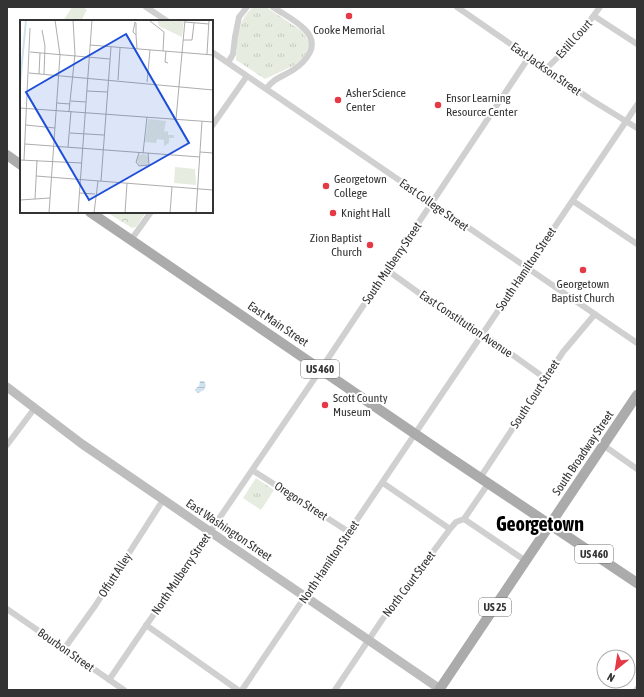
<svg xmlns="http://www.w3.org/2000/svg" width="644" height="697" viewBox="0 0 644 697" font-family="'Asap Condensed',sans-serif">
	<defs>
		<pattern id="grass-tufts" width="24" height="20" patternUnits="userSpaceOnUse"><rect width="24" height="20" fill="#e6ecdf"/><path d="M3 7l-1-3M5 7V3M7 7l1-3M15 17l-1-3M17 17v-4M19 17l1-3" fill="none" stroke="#c6cbc0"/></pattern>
		<pattern id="park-crowns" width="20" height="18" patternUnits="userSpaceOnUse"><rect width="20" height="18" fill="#e6ecdf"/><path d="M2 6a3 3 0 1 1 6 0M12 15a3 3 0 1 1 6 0" fill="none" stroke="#c6cbc0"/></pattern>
		<pattern id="water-rules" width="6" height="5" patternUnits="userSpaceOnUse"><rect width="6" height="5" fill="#cfe2ee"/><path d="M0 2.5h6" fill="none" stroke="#b2c2cd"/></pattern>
	</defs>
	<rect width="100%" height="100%" fill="#fff"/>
	<path fill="url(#grass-tufts)" d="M253,7H266L302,31L309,42V47L303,58L295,65L265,79L236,60C238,39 236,22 253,7Z
		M256,478L274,490L261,510L243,498Z"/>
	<path fill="url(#park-crowns)" d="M106,212H146L136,227L132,228Z"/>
	<path fill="#e6ecdf" d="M72,7H83L87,10L81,21H63Z"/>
	<path fill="url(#water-rules)" d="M200,381H204L206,385L204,390L198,393L195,391V389L199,386Z"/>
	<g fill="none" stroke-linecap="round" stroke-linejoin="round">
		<path stroke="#d0d0d0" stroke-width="6" d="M146,7L167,21
			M457,7L590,99L637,128
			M594,16L637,44
			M212,52L637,343
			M228,63L233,54L235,37L239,17L247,7
			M546,69L577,38L600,7
			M266,89C274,78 282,77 293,70C301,65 306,60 310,52C320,31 287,17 273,7
			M212,126L247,76
			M573,201L637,244
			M131,240L151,212
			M387,270L480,337L489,338L546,379
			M7,445L34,409
			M603,445L637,469
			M252,470L349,532
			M480,478L563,352L595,314
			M383,483L450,529
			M464,519L526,561
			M7,609L124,690
			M146,625L238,690
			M64,649L95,606L163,500
			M109,680L321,369L529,57
			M242,690L637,105
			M335,690L382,620L450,529L456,522L464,519L488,484
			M636,690L637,689"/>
		<path stroke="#bdbdbd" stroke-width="9" d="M7,387L82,444L440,689"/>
		<path stroke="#ababab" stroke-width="10" d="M7,155L21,165
			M90,212L446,455L637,583
			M439,690L637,395"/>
	</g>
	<g fill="#e63946" stroke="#fff" stroke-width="1.5">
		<circle cx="349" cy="16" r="4"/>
		<circle cx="338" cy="100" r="4"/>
		<circle cx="438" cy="105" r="4"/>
		<circle cx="326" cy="186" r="4"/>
		<circle cx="333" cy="213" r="4"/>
		<circle cx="370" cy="245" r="4"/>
		<circle cx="583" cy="270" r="4"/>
		<circle cx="325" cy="405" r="4"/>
	</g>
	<g text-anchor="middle" stroke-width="4" stroke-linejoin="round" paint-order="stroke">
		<g fill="#fff" stroke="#707070" stroke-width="1">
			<rect x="301" y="360" width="38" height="18" rx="3"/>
			<rect x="575" y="545" width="38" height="18" rx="3"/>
			<rect x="479" y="598" width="32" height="18" rx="3"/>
		</g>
		<g font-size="11" font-weight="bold" fill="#333">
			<text x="320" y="373">US 460</text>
			<text x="594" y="558">US 460</text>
			<text x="495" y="611">US 25</text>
		</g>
		<g font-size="12" fill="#333" stroke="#fff" text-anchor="start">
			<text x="349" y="34" text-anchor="middle">Cooke Memorial</text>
			<text x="346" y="97">Asher Science<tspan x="346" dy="14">Center</tspan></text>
			<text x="446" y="102">Ensor Learning<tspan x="446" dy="14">Resource Center</tspan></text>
			<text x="334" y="183">Georgetown<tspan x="334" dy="14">College</tspan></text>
			<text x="341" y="217">Knight Hall</text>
			<text x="362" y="242" text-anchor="end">Zion Baptist<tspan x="362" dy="14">Church</tspan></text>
			<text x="583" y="288" text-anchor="middle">Georgetown<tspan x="583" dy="14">Baptist Church</tspan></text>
			<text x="333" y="402">Scott County<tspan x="333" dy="14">Museum</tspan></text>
		</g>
		<g font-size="12" fill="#333" stroke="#fff">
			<text transform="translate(574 39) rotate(-48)" y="4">Estill Court</text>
			<text transform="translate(546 69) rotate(35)" y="4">East Jackson Street</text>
			<text transform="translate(434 205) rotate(35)" y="4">East College Street</text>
			<text transform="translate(392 263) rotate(-56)" y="4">South Mulberry Street</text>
			<text transform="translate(526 269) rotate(-56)" y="4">South Hamilton Street</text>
			<text transform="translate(278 324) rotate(34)" y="4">East Main Street</text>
			<text transform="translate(466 324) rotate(34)" y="4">East Constitution Avenue</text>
			<text transform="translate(535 394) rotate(-57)" y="4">South Court Street</text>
			<text transform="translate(583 453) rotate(-56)" y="4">South Broadway Street</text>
			<text transform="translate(301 501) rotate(33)" y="4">Oregon Street</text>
			<text transform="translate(229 530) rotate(34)" y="4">East Washington Street</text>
			<text transform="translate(329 562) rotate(-56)" y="4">North Hamilton Street</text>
			<text transform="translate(181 574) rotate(-56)" y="4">North Mulberry Street</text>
			<text transform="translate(115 575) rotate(-57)" y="4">Offutt Alley</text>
			<text transform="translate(409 584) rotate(-53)" y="4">North Court Street</text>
			<text transform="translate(66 650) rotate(35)" y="4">Bourbon Street</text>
		</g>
		<g font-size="20" font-weight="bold" fill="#000" stroke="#fff">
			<text x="540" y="531">Georgetown</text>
		</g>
	</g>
	<g transform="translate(20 20)">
		<rect width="193" height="193" fill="#fff"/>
		<path d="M117 140a6 6 0 1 1 12 0a6 6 0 1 1-12 0Z" fill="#e6ecdf"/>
		<path d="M137,0H164L162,17L139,6ZM128,99L146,101L144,112L148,111V115H154V118H149V123L144,126V120L137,119L136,123L125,122ZM155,147L175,149L176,165L154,163Z" fill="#e6ecdf"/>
		<path fill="none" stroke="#cfe2ee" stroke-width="2" d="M0,64L6,0"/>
		<path fill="none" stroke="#adadad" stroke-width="1" d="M130,1L144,12L143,31M115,2L116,3V15L113,12ZM165,2L189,4M22,10L25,26L24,54M116,15L117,29M163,20H172L174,3M70,25L193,35M146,31L145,42L148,43M10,32L90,39M187,34L189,0M9,53L193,70M19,54L20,33M98,60L100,28M127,62L130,30M67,71L87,72M51,81L66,82M37,83L50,84M0,88L193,102M49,91L55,34L53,0M156,99L165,0M6,105L35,108M50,113L84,115M5,124L180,137M48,127L51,91M180,132L193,133M119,133L116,142L119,146L129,145L128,133M123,133L127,97M0,140L62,143M4,140L10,8M16,156L193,170M81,161L91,27M60,173L75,174M15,179L17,140M0,180L30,178M29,193L40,35L35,0M58,193L72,0M74,193L78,161M105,193L107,163M150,193L152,167M176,193L182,101"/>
		<path fill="#1d4ed8" fill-opacity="0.15" stroke="#1d4ed8" stroke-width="2" d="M106,14L169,123L69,180L6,72Z"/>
		<rect width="193" height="193" fill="none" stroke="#333" stroke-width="2"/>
	</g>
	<rect width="644" height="697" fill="none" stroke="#333333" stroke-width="16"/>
	<g transform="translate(616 669) rotate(210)"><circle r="19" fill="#ffffff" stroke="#adadad"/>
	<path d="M0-3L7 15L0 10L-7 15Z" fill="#e63946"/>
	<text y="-6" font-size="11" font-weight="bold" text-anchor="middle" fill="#333333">N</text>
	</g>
</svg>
